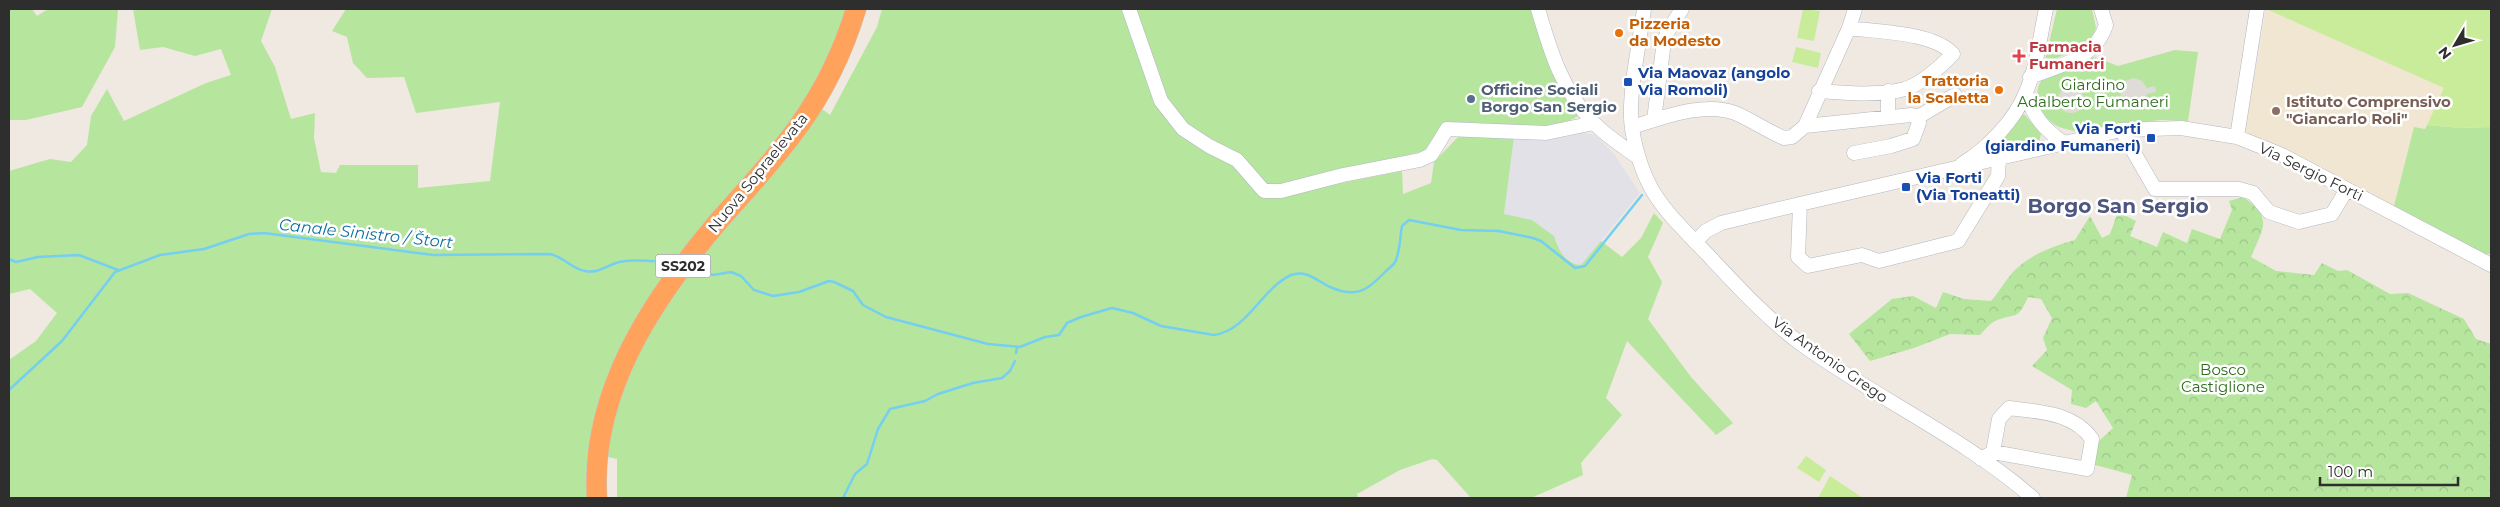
<svg xmlns="http://www.w3.org/2000/svg" width="2500" height="507" viewBox="0 0 2500 507" font-family="Montserrat,sans-serif">
	<defs>
		<pattern id="forest-crowns" width="20" height="18" patternUnits="userSpaceOnUse" patternTransform="scale(1.25)"><rect width="20" height="18" fill="#b6e59e"/><path d="M2 6a3 3 0 1 1 6 0M12 15a3 3 0 1 1 6 0" fill="none" stroke="#9dc588"/></pattern>
	</defs>
	<rect width="100%" height="100%" fill="#efe9e1"/>
	<path fill="#e3e1e8" d="M1579,132L1595,135L1614,154L1640,193L1581,266L1567,259L1557,248L1554,236L1532,221L1504,214L1514,137Z"/>
	<path fill="#f0e6d1" d="M2266,9L2444,88L2425,129L2414,127L2394,206L2281,148L2245,133Z"/>
	<path fill="#b6e59e" d="M9,9H32L37,16L48,9H118L115,47L82,107L26,120H9Z
		M133,9H272L261,41L275,67L291,119L315,113L314,138L321,172L336,173L340,165H418V188L490,181L500,102L416,113L404,77L367,78L353,63L347,37L332,31L346,9H849L836,43L808,98L830,115L877,27L882,9H1125L1161,112L1276,196L1402,171L1403,194L1431,183L1434,162L1458,137H1514L1504,214L1532,220L1554,236C1558,250 1565,263 1581,265L1601,241L1622,257L1641,238L1654,213L1663,223L1648,257L1662,282L1648,319L1691,377L1733,423L1716,435L1627,341L1606,398L1622,415L1581,463L1583,475L1531,498H1471L1437,460L1432,459L1400,470L1357,494L1358,498H617V459L591,453L587,498H9V360L36,341L57,313L30,289L9,294V171L50,159L71,162L87,145L91,116L107,89L124,121L206,83L231,75L221,49L195,56L163,47L140,50Z
		M1134,9H1532L1579,115C1544,140 1484,127 1443,124L1424,151L1280,187L1265,185L1180,119L1166,101Z
		M2057,9H2092L2096,28L2090,43L2044,64Z
		M2175,50L2198,52L2188,121L2160,120L2074,131C2066,129 2058,128 2051,122C2038,112 2031,88 2045,77L2091,58L2095,57L2118,66Z
		M2021,114L2025,115L2041,134L2039,143L1990,153L1989,151Z
		M2427,125L2461,128L2491,127V254H2485L2394,206L2414,127L2425,129Z"/>
	<path fill="url(#forest-crowns)" d="M2243,197C2274,218 2263,228 2251,257L2276,271L2314,275L2322,263L2338,271L2347,270L2390,294L2408,293L2464,319L2476,339L2491,344V498H2126L2132,475L2092,464L2098,442L2113,428L2096,401L2086,408L2071,404L2072,390L2032,366L2047,350L2043,338L2052,318L2041,299L2028,297C2017,322 2016,312 1995,321C1989,324 1984,331 1980,335L1950,334L1914,348L1870,361L1849,334L1892,299L1913,296L1936,308L1943,292L1964,299L1991,301C1999,292 2005,281 2013,272C2029,255 2053,246 2075,240L2090,216L2102,238L2110,234L2118,212L2136,221L2130,236L2157,247L2163,232L2187,243L2192,229L2220,239L2232,210L2229,201Z"/>
	<path fill="#c9ec9a" d="M1803,9L1820,11L1814,41L1797,38Z
		M2266,9H2491V127L2461,128L2427,125L2444,88Z
		M1796,47L1821,53L1818,68L1792,62Z
		M1806,456L1826,470L1819,482L1797,468Z
		M1830,476L1863,498H1818Z"/>
	<path fill="#dfdcd8" d="M2134,78L2142,81L2147,88L2155,86L2156,92L2147,94L2140,104L2131,105L2121,97L2120,88L2125,81Z
		M2058 100a13 13 0 1 1 26 0a13 13 0 1 1-26 0Z"/>
	<g fill="none" stroke-linecap="round" stroke-linejoin="round">
		<path stroke="#75cff0" stroke-width="2.5" d="M9,259L16,262L38,257L79,255L118,270
			M691,267L713,275L731,272L741,276L754,290L773,296L799,292L829,281L834,282L853,291L863,305L886,317L988,344L1020,347L1045,337L1059,335L1067,323L1081,317L1112,308L1133,313L1161,326L1214,335C1248,330 1261,289 1291,275C1306,269 1317,281 1330,287C1357,299 1368,290 1386,271C1390,267 1394,266 1396,260C1400,250 1400,237 1402,226L1409,220L1461,230L1499,231L1533,238L1541,241L1575,268L1585,266L1642,195
			M1016,353L1017,347
			M9,390L62,341L115,272L160,255L204,249L249,234L264,233L433,255L550,254C564,257 572,269 585,271C598,274 607,265 619,262C637,259 656,261 674,264
			M843,498L855,474L867,464L878,429L890,409L925,401L938,394L973,383L1002,378L1010,371L1015,361"/>
		<defs>
			<path id="minor" d="M1129,9L1161,101L1183,129L1209,146L1237,160L1264,191H1281L1343,175L1420,160L1431,155L1447,129L1546,133L1594,123
				M1538,9C1550,50 1562,91 1593,122C1606,136 1624,147 1639,158
				M1644,9C1640,41 1627,99 1632,129C1643,193 1665,210 1708,255C1738,287 1768,320 1804,346C1878,399 1964,438 2033,498
				M2030,77C2061,65 2095,59 2106,25L2101,9
				M1819,91C1844,93 1881,96 1905,89C1923,83 1940,67 1953,54C1933,32 1878,32 1849,28
				M2026,92C2032,116 2045,130 2064,143
				M1888,117V91
				M1918,117L1955,95
				M1654,120L1664,41L1668,31L1682,9
				M1805,126L1911,115L1918,117L1919,123L1913,139L1891,146L1854,153
				M1632,127C1662,118 1704,101 1735,113C1752,120 1767,131 1784,138L1792,137L1805,126L1849,28L1855,9
				M2121,130L2155,189H2239L2253,193L2269,212L2299,222L2332,214L2347,189
				M2237,137L2257,9
				M1962,164C1988,148 2015,120 2026,92C2037,67 2040,36 2046,9
				M1800,204L1798,257L1808,266L1862,255L1879,261L1958,241L1998,176L1999,158
				M1695,242L1706,231L1721,223L1800,204L2121,130L2181,128L2237,137L2282,155L2491,265
				M1981,459L1993,452L2087,469L2092,439C2073,412 2039,412 2009,408L1999,419L1993,452"/>
			<path id="highway" d="M597,498C590,393 652,300 717,223C744,192 773,162 798,127C824,91 843,52 856,9"/>
		</defs>
		<use href="#minor" stroke="#b4b7c1" stroke-width="15"/>
		<use href="#highway" stroke="#c9c9c9" stroke-width="21"/>
		<use href="#minor" stroke="#fff" stroke-width="14"/>
		<use href="#highway" stroke="#ffa35c" stroke-width="20"/>
	</g>
	<g fill="#e8710a" stroke="#fff" stroke-width="2">
		<circle cx="1619" cy="33" r="5"/>
		<circle cx="1999" cy="90" r="5"/>
	</g>
	<path fill="#e0444e" stroke="#fff" stroke-width="2" d="M2016.5 48.5h5v5h5v5h-5v5h-5v-5h-5v-5h5z"/>
	<g fill="#1a4fb4" stroke="#fff" stroke-width="2">
		<rect x="1623" y="77" width="10" height="10" rx="2.5"/>
		<rect x="2146" y="133" width="10" height="10" rx="2.5"/>
		<rect x="1901" y="182" width="10" height="10" rx="2.5"/>
	</g>
	<circle fill="#5c6f8a" stroke="#fff" stroke-width="2" cx="1471" cy="99" r="5"/>
	<circle fill="#8d6e63" stroke="#fff" stroke-width="2" cx="2276" cy="111" r="5"/>
	<g text-anchor="middle" stroke-width="5" stroke-linejoin="round" paint-order="stroke">
		<rect fill="#fff" stroke="#6d6d6d" stroke-width="1" x="655.5" y="254.5" width="55" height="23" rx="4"/>
		<g font-size="14" font-weight="bold" fill="#2e2e2e">
			<text x="683" y="271">SS202</text>
		</g>
		<g font-size="15" font-weight="bold" fill="#c56008" stroke="#fff" text-anchor="start">
			<text x="1629" y="29">Pizzeria<tspan x="1629" dy="17">da Modesto</tspan></text>
			<text x="1989" y="86" text-anchor="end">Trattoria<tspan x="1989" dy="17">la Scaletta</tspan></text>
		</g>
		<g font-size="15" font-weight="bold" fill="#be3a42" stroke="#fff" text-anchor="start">
			<text x="2029" y="52">Farmacia<tspan x="2029" dy="17">Fumaneri</tspan></text>
		</g>
		<g font-size="15" font-weight="bold" fill="#164399" stroke="#fff" text-anchor="start">
			<text x="1638" y="78">Via Maovaz (angolo<tspan x="1638" dy="17">Via Romoli)</tspan></text>
			<text x="2141" y="134" text-anchor="end">Via Forti<tspan x="2141" dy="17">(giardino Fumaneri)</tspan></text>
			<text x="1916" y="183">Via Forti<tspan x="1916" dy="17">(Via Toneatti)</tspan></text>
		</g>
		<g font-size="15" fill="#2c6e1b" stroke="#fff">
			<text x="2093" y="90">Giardino<tspan x="2093" dy="17">Adalberto Fumaneri</tspan></text>
			<text x="2223" y="375">Bosco<tspan x="2223" dy="17">Castiglione</tspan></text>
		</g>
		<g font-size="15" font-weight="bold" fill="#4e5e75" stroke="#fff" text-anchor="start">
			<text x="1481" y="95">Officine Sociali<tspan x="1481" dy="17">Borgo San Sergio</tspan></text>
		</g>
		<g font-size="15" font-weight="bold" fill="#785e54" stroke="#fff" text-anchor="start">
			<text x="2286" y="107">Istituto Comprensivo<tspan x="2286" dy="17">"Giancarlo Roli"</tspan></text>
		</g>
		<g font-size="15" fill="#2e2e2e" stroke="#fff">
			<text transform="translate(2311 172) rotate(26)" y="5">Via Sergio Forti</text>
			<text transform="translate(758 173) rotate(-51)" y="5">Nuova Sopraelevata</text>
			<text transform="translate(1830 360) rotate(35)" y="5">Via Antonio Grego</text>
		</g>
		<g font-size="16" font-style="italic" fill="#0d6fa3" stroke="#fff">
			<text transform="translate(366 233) rotate(6)" y="6">Canale Sinistro / Štort</text>
		</g>
		<g font-size="20" font-weight="bold" fill="#4d5680" stroke="#fff">
			<text x="2118" y="213">Borgo San Sergio</text>
		</g>
	</g>
	<rect width="2500" height="507" fill="none" stroke="#2e2e2e" stroke-width="20"/>
	<g transform="translate(2455 45) rotate(232)" stroke="#ffffff" stroke-width="4" paint-order="stroke">
	<path d="M0-4L9 19L0 12L-9 19Z" fill="#2e2e2e"/>
	<text y="-8" font-size="14" font-weight="bold" text-anchor="middle" fill="#2e2e2e">N</text>
	</g>
	<path d="M2320 477v8h138v-8" fill="none" stroke="#2e2e2e" stroke-width="2.5"/>
	<text x="2328" y="477" font-size="15" fill="#2e2e2e" stroke="#ffffff" stroke-width="4" paint-order="stroke">100 m</text>
</svg>
